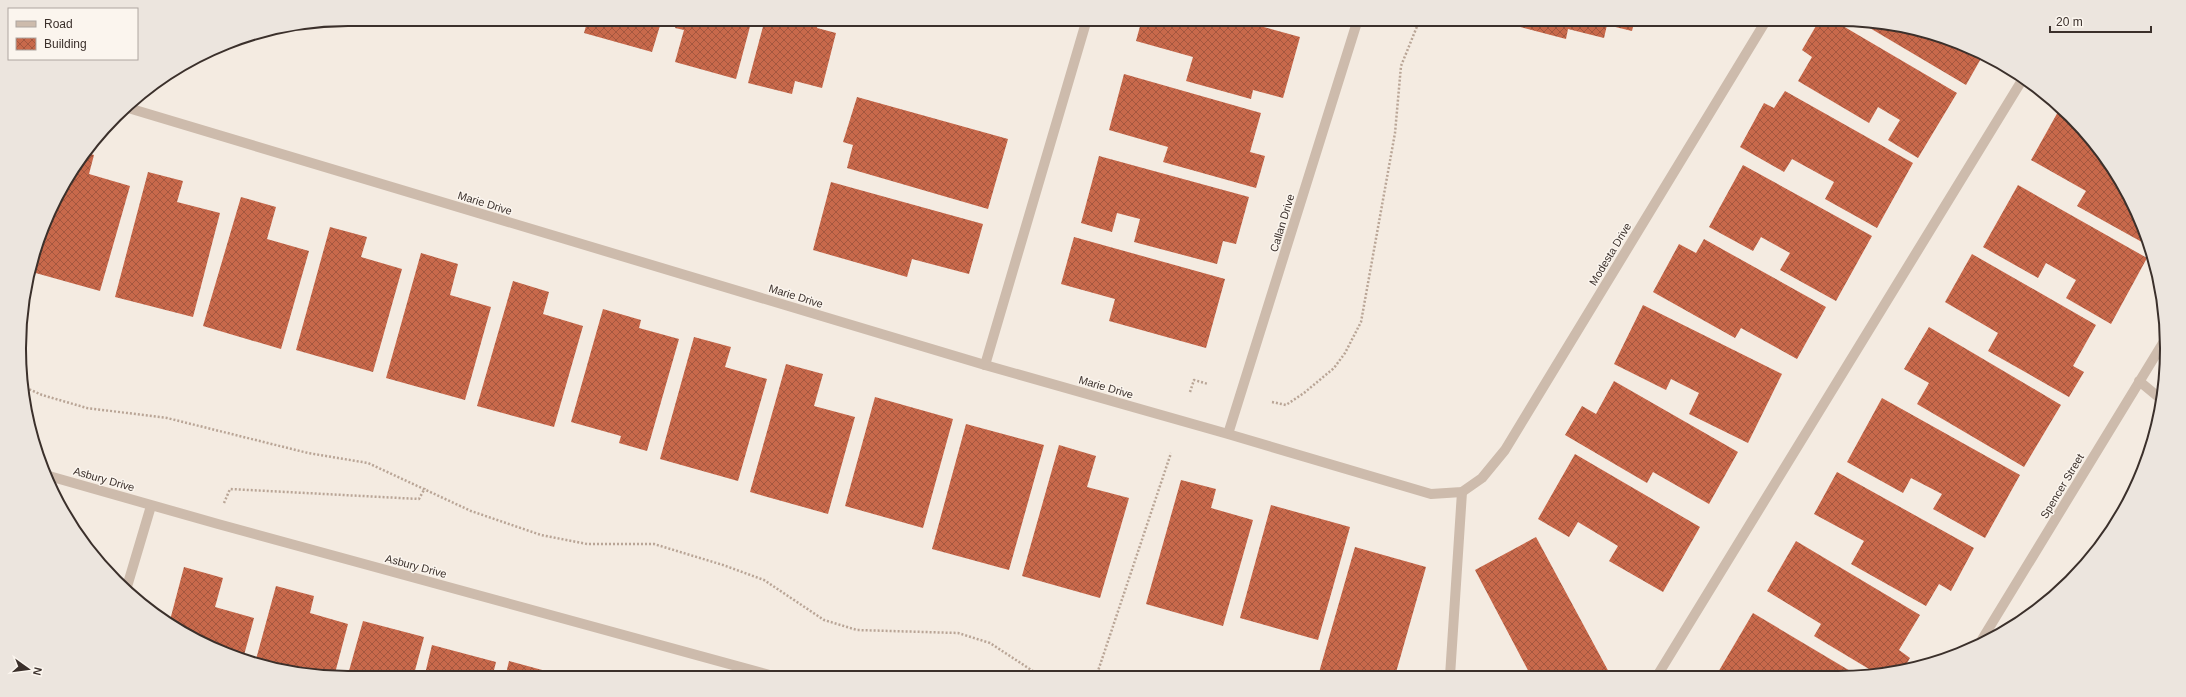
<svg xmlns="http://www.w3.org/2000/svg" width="2186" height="697" viewBox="0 0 2186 697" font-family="Arial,sans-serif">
	<defs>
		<pattern id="building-cross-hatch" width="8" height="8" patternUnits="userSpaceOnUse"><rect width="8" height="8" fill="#c8694b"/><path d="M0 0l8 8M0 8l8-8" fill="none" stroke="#a4573f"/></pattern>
	</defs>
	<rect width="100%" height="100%" fill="#f4ebe1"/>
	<path fill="url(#building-cross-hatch)" d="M588,19H662L652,52L584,33Z
		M678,19H752L736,79L675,62L684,30L675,28Z
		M765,19H819L817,28L836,33L822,88L795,81L792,94L748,83Z
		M1142,19H1234L1300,37L1283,98L1253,90L1251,99L1186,81L1193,57L1136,41Z
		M1282,19H1305L1303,25Z
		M1490,19H1635L1632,31L1607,25L1604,38L1568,29L1566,39Z
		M1820,19H1831L1957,93L1918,158L1888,140L1900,120L1878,107L1869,123L1798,81L1812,57L1802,50Z
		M1858,21L1902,25L1964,44L1983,55L1966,85Z
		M1124,74L1261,113L1250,152L1265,156L1256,188L1163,162L1168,147L1109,130Z
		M1785,91L1913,163L1877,228L1825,199L1834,182L1792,159L1784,172L1740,147L1764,103L1774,108Z
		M857,97L1008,139L988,209L847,168L853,145L843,142Z
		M2059,110L2072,118L2112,166L2142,223L2149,246L2077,206L2086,191L2031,160Z
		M84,152L94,155L89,174L130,186L100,291L32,272L53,203Z
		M1099,156L1249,197L1236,244L1223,241L1217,264L1134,242L1140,219L1117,213L1112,232L1081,223Z
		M1743,165L1872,236L1836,301L1780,270L1790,253L1761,237L1753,251L1709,227Z
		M148,172L183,181L177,202L220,213L193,317L115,297Z
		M831,182L983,224L969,274L912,259L907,277L813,250Z
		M2018,185L2147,258L2111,324L2066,298L2076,280L2046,263L2038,278L1983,247Z
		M241,197L276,207L267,239L309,251L281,349L203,326Z
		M330,227L367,237L361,257L402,269L373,372L296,350Z
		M1074,237L1225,279L1206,348L1109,321L1115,299L1061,284Z
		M1704,239L1826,307L1797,359L1741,328L1735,338L1653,292L1679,244L1696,253Z
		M421,253L458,264L450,295L491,307L465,400L386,378Z
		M1972,254L2096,325L2073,366L2084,372L2069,397L1988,351L1998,333L1945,302Z
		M513,281L549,292L543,314L583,326L554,427L477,406Z
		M1643,305L1782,374L1748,443L1689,414L1699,393L1671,379L1666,390L1614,364Z
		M603,309L641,320L639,328L679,339L647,451L619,443L621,436L571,422Z
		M1929,327L2061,405L2024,467L1917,404L1929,383L1904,369Z
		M694,337L731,347L725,367L767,379L738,481L660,459Z
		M786,364L823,374L814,406L855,417L828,514L750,492Z
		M1614,381L1738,452L1709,504L1653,472L1647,483L1565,435L1582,406L1596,414Z
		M875,397L953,419L923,528L845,506Z
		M1882,398L2020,475L1985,538L1933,509L1942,494L1911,478L1903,493L1847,462Z
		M966,424L1044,445L1009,570L932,549Z
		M1059,445L1096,456L1087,487L1129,498L1100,598L1022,576Z
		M1575,454L1700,527L1663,592L1609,561L1618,546L1578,522L1569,537L1538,519Z
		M1837,472L1974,548L1951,591L1939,584L1926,606L1851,564L1864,541L1814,514Z
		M1181,480L1216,489L1211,508L1253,520L1223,626L1146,604Z
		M1271,505L1350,527L1318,640L1240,618Z
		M1536,537L1611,676H1531L1475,570Z
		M1796,541L1920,615L1899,650L1910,658L1904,668L1879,675L1814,636L1821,624L1767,591Z
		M1355,547L1426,567L1395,676H1318Z
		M184,567L223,578L215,607L254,618L243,659L222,653L169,624Z
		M276,586L314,596L310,613L348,624L334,677L284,672L255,663Z
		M1753,613L1857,675H1720L1717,674Z
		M363,621L424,637L413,678H347Z
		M432,645L496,662L492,678H424Z
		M509,661L568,677V678H505Z"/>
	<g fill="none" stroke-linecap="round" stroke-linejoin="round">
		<path stroke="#b9a596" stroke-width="2.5" stroke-dasharray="2 2" stroke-linecap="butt" d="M22,386L42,395L87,408L167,418L308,453L368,463L471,511L541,535L587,544H654L723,565L764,580L824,620L857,630L958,633L990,643L1042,677
			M1190,392L1194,380L1208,384
			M1272,402L1286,405L1304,393L1334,368L1345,353L1361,322L1395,133L1401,66L1420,19
			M224,503L230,489L419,499L425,488
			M1096,677L1171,453"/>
		<path stroke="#cdbbac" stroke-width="10" d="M985,365L1087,19
			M1450,676L1462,492
			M1657,676L2024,77"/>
		<path stroke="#cdbbac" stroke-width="10" d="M125,107L985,365L1228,434L1431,494L1462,492L1482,478L1505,450L1767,19
			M2139,381L2162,400
			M1228,434L1358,19
			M49,476L218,524L777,677
			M126,590L151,506
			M1978,646L2166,338"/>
	</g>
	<g text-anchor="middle" stroke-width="3" stroke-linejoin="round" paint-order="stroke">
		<g font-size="11" fill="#3b302b" stroke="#fbf5ee">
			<text transform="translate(485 203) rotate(17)" y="4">Marie Drive</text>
			<text transform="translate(1282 223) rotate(-73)" y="4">Callan Drive</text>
			<text transform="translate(1610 254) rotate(-59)" y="4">Modesta Drive</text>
			<text transform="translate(796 296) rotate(17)" y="4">Marie Drive</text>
			<text transform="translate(1106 387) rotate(16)" y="4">Marie Drive</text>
			<text transform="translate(104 479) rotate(16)" y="4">Asbury Drive</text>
			<text transform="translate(2062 486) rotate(-59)" y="4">Spencer Street</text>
			<text transform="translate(416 566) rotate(15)" y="4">Asbury Drive</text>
		</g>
	</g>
	<path d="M0 0H2186V697H0ZM348 26H1838A322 322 0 0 1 2160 348V349A322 322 0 0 1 1838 671H348A322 322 0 0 1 26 349V348A322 322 0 0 1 348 26Z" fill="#ece5de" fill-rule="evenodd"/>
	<path fill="none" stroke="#3b302b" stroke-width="2" d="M348 26H1838A322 322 0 0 1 2160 348V349A322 322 0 0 1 1838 671H348A322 322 0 0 1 26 349V348A322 322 0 0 1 348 26Z"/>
	<rect x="8" y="8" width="130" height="52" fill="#fbf5ee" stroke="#aea6a0"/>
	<rect x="16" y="21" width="20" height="6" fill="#cdbbac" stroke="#aea6a0"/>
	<text x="44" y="28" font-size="12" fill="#3b302b">Road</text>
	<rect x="16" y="38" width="20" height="12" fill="url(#building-cross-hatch)" stroke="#aea6a0"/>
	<text x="44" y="48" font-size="12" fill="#3b302b">Building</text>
	<g transform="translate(28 669) rotate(104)" stroke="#fbf5ee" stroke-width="3" paint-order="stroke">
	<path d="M0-3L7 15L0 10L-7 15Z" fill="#3b302b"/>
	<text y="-6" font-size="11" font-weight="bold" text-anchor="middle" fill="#3b302b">N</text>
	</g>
	<path d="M2050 26v6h101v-6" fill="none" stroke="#3b302b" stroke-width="2"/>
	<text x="2056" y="26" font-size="12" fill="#3b302b" stroke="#fbf5ee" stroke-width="3" paint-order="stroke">20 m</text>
</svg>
